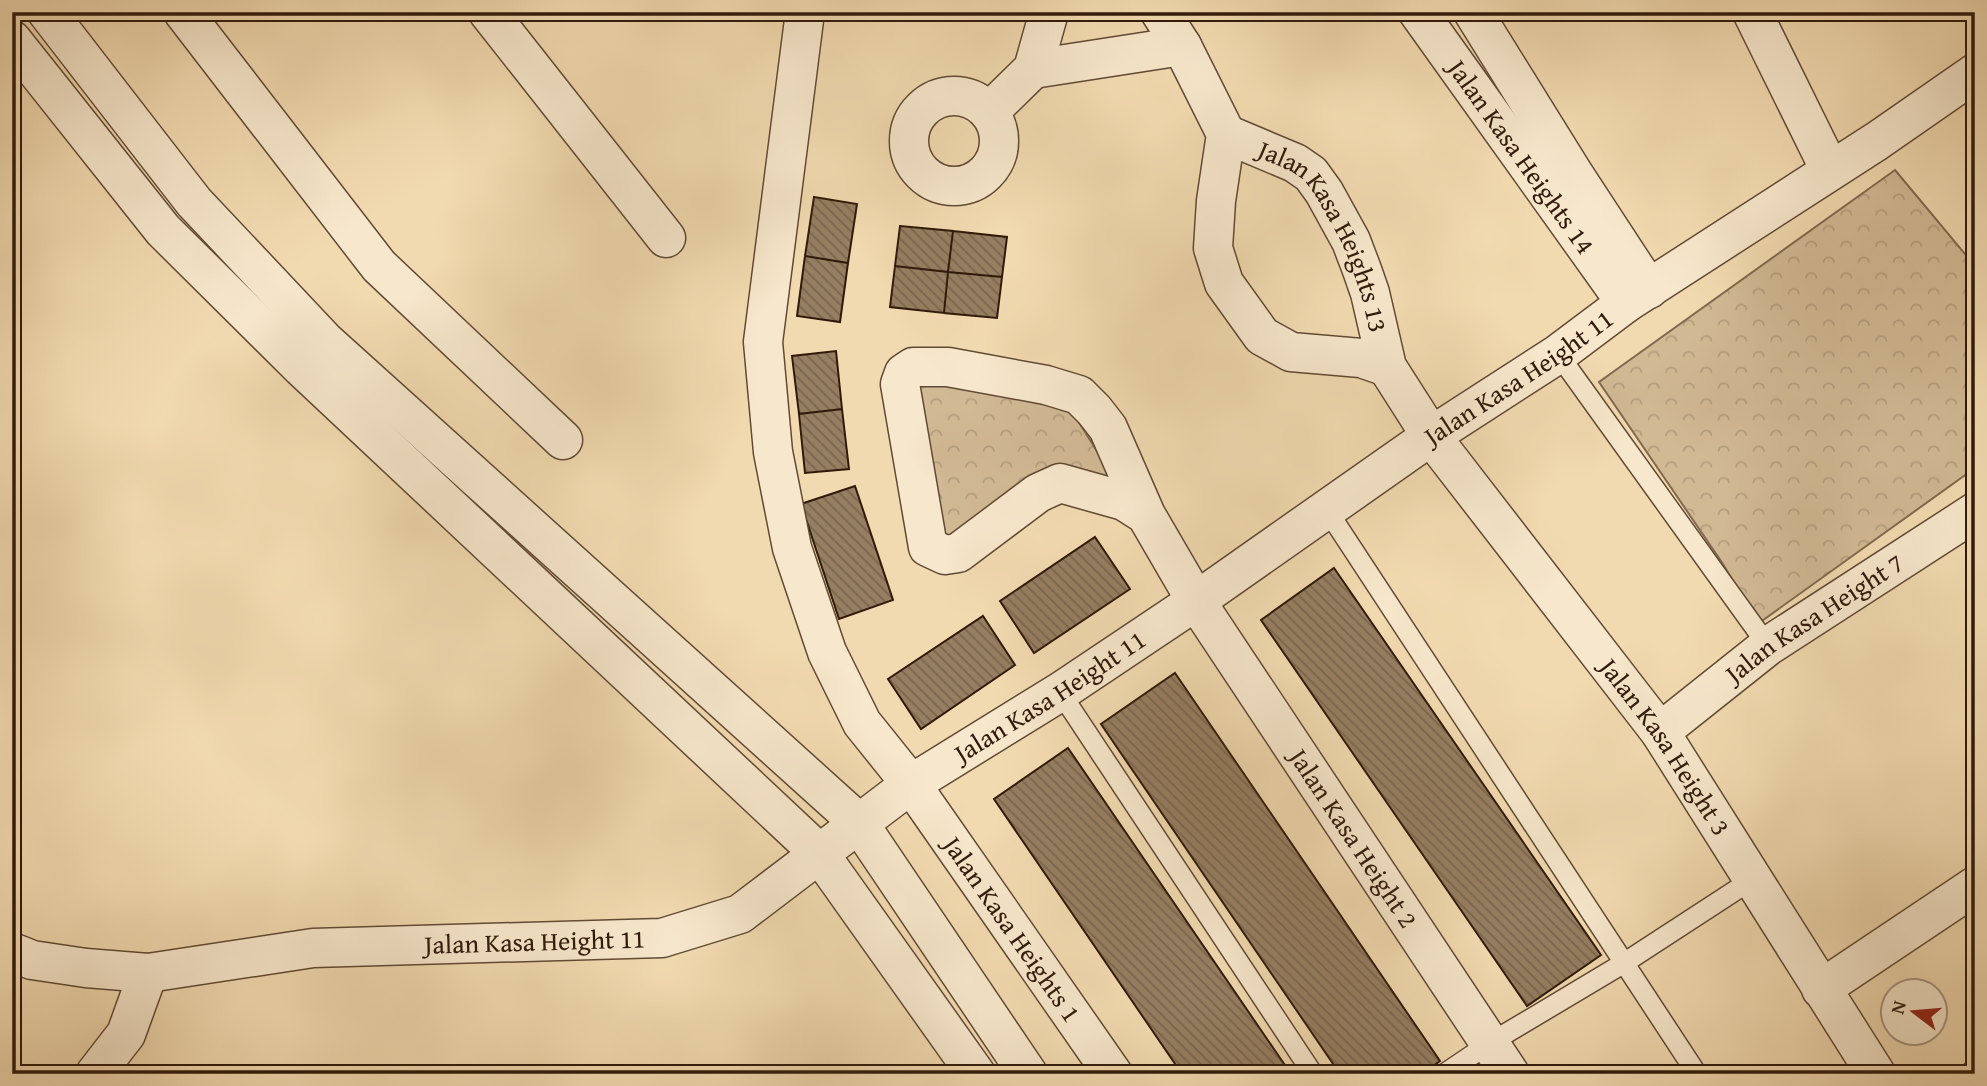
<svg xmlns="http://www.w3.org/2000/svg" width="1987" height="1086" viewBox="0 0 1987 1086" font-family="'Gentium Book Plus',serif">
	<defs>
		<pattern id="forest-crowns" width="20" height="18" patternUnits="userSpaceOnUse" patternTransform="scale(1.75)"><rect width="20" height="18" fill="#d1b994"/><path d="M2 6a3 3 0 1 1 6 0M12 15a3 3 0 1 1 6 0" fill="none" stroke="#b49e7e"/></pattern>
		<pattern id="building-back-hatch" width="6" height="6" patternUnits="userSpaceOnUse" patternTransform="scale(1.75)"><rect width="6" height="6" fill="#957e61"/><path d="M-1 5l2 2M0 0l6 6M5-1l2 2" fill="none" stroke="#7a664e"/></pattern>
	</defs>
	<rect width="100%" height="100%" fill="#f2dab0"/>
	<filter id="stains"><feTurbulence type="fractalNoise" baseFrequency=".00286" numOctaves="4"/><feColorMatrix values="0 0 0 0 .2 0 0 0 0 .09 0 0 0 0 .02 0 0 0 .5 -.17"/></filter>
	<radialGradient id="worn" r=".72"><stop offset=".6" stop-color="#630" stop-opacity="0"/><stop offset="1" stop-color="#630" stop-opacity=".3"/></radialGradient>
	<path fill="url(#forest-crowns)" stroke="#816a50" stroke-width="2" d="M1895,170L1975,266V468L1759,623L1721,561L1599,382Z
		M928,379L1032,400L1073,413L1117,483L958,537L937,535L916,390Z"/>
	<path fill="url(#building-back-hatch)" stroke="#311a0b" stroke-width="2" d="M814,197L857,204L848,263L805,256Z
		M900,226L953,231L948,272L895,266Z
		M953,231L1007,237L1002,277L948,272Z
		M805,256L848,263L840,322L797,316Z
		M895,266L948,272L944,313L890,307Z
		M948,272L1002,277L997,318L944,313Z
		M836,351L842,409L799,414L792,356Z
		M842,409L849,469L805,473L799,414Z
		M855,486L893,600L839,619L801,504Z
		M1095,537L1130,589L1034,653L1000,601Z
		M1334,568L1601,955L1527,1006L1261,620Z
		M983,616L1015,665L921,729L888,679Z
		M1175,673L1440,1061L1422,1074H1340L1101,724Z
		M1068,748L1291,1074H1182L994,799Z"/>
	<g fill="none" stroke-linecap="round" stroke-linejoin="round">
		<defs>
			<path id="lane" d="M1558,354L1768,646
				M1327,510L1697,1074
				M1060,692L1313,1074
				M1444,1074L1490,1043L1624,963L1753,879
				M1968,1074L1975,1069"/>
			<g id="street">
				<path d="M47,12L194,202L325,341L858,822L1028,1074"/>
				<path d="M183,12L379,266L563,440"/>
				<path d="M488,12L666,238"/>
				<path id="s1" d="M805,12L763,342L773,452L792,548L827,652L862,723L911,784L1113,1074"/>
				<path d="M1160,12L1182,46L1226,134L1216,201L1213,248L1224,283L1262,336L1291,352L1361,358L1387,367"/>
				<path id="s2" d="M1418,12L1626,303"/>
				<path d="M1473,12L1575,176L1649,289"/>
				<path d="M1752,12L1830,170"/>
				<path d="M12,40L163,230L301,367L819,853L976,1074"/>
				<path d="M1033,69L1182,46"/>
				<circle cx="954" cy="141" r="45"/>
				<path d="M989,112L1033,69L1049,12"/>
				<path id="s3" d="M1226,134L1295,163L1311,174L1324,192L1351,241L1362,270L1370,293L1387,367L1431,436L1660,732L1876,1074"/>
				<path id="s4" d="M1146,515L1124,501L1060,483L1038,493L958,553L945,555L928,547L900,384L904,373L913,367H948L1046,385L1079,395L1094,410L1108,428L1146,515L1196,601L1510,1074"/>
				<path id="s5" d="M1660,732L1768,646L1975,512"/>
				<path id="s6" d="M12,952L32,960L86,968L148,973L313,948L662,938L740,914L911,784L1060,692L1196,601L1431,436L1558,354L1626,303L1877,141L1975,73"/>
				<path d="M1821,989L1975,886"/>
				<path d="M95,1074L126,1034L148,973"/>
			</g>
		</defs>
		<use href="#lane" stroke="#614a34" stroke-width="22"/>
		<use href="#street" stroke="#614a34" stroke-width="41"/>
		<use href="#lane" stroke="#f7e7cc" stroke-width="19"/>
		<use href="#street" stroke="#f7e7cc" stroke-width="38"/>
	</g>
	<g text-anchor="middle" stroke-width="5" stroke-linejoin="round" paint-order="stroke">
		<g font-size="26" fill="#311a0b" stroke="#f7e7cc">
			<text dy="9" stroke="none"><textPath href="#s2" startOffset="178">Jalan Kasa Heights 14</textPath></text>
			<text dy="9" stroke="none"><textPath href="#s3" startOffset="152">Jalan Kasa Heights 13</textPath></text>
			<text dy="9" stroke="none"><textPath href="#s6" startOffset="1682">Jalan Kasa Height 11</textPath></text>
			<text dy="9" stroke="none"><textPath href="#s5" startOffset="192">Jalan Kasa Height 7</textPath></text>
			<text dy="9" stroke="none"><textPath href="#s6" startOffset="1115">Jalan Kasa Height 11</textPath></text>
			<text dy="9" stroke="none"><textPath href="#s3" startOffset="775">Jalan Kasa Height 3</textPath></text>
			<text dy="9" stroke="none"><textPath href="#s4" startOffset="1129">Jalan Kasa Height 2</textPath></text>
			<text dy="9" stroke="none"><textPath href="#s1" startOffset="985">Jalan Kasa Heights 1</textPath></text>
			<text dy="9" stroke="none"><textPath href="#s6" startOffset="527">Jalan Kasa Height 11</textPath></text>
		</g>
	</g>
	<rect width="1987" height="1086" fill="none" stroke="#f2dab0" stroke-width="42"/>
	<rect x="14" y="14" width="1959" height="1058" fill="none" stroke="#311a0b" stroke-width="3.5"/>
	<rect x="21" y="21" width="1945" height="1044" fill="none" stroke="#311a0b" stroke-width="2"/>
	<g transform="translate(1914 1012) rotate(286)"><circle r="33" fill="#f7e7cc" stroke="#a8957f" stroke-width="2"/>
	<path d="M0-5L12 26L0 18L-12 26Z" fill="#8f2418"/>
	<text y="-10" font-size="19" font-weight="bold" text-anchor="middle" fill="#311a0b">N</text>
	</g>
	<rect width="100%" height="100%" filter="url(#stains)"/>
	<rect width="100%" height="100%" fill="url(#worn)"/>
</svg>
